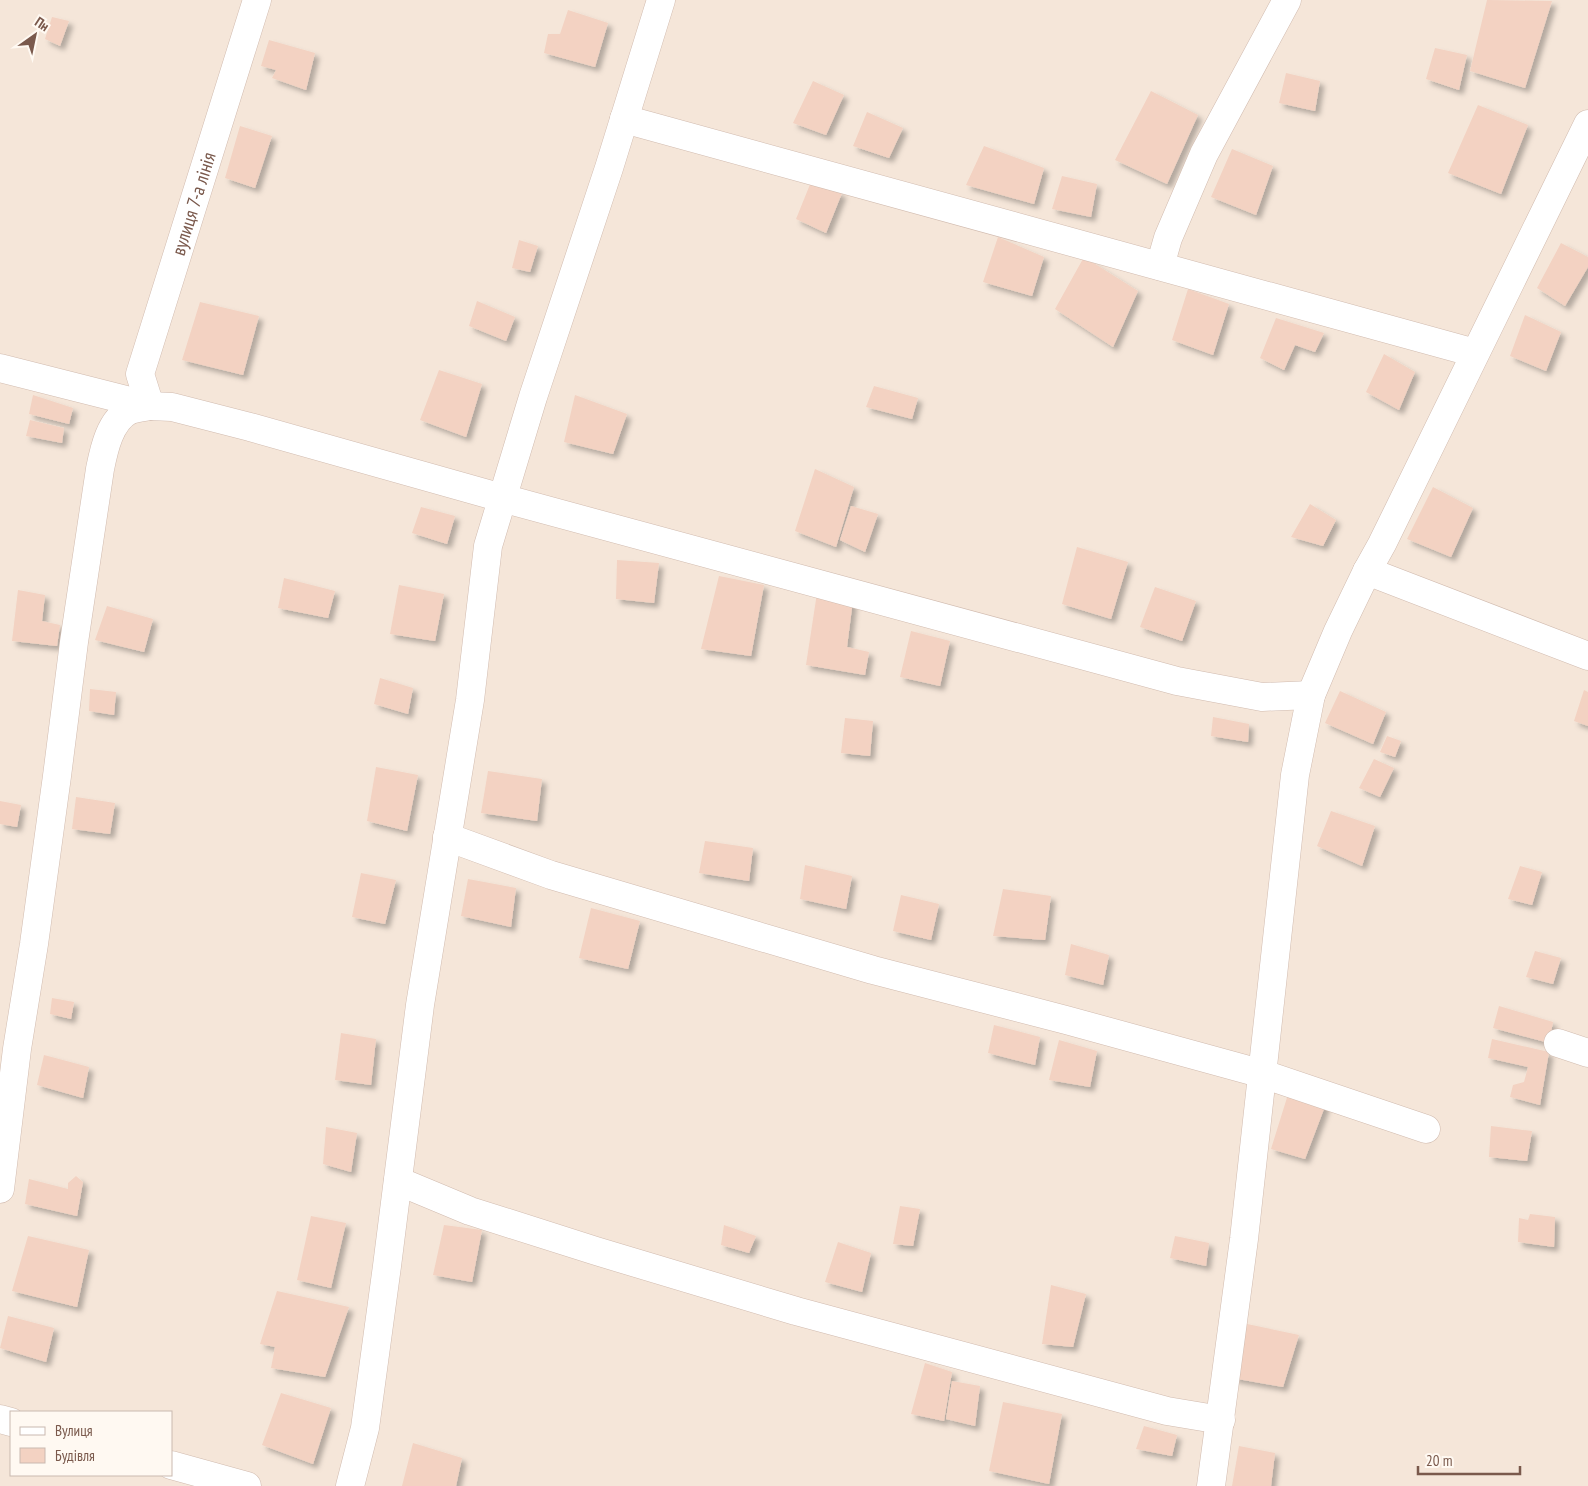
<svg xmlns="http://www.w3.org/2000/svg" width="1588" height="1486" viewBox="0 0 1588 1486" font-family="'PT Sans Narrow',sans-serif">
	<defs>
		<filter id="shadow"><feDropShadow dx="4.5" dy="4.5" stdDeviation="2.5" flood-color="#0004"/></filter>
	</defs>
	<rect width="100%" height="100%" fill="#fdf5eb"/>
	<path fill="#f5e6d9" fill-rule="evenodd" d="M0,0H1588V1486H0ZM11,1412H171V1475H11Z"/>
	<path fill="#f3d2c2" filter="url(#shadow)" d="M1487,0L1552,1L1525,88L1470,71Z
		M568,10L608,23L595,67L544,53L548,34H560Z
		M52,17L69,21L60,46L45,39Z
		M269,40L315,53L306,90L272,78L276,70L261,66Z
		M1435,48L1467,55L1459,90L1426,79Z
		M1286,73L1320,81L1315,111L1279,103Z
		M813,81L844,95L826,135L793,123Z
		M1151,91L1198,115L1167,184L1115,160Z
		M1478,105L1528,125L1501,194L1448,173Z
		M867,112L903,128L889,158L853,146Z
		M240,126L272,136L255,188L225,178Z
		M984,146L1044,168L1034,204L966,185Z
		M1232,149L1273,166L1256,215L1211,197Z
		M1062,176L1097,184L1091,217L1052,209Z
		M811,182L842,193L826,233L796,219Z
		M998,237L1044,257L1032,296L983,282Z
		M519,240L538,246L530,272L512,268Z
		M1561,243L1588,257V267L1565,306L1537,288Z
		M1084,257L1138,291L1113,347L1055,309Z
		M1188,289L1229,304L1213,355L1172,340Z
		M477,301L515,317L506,341L469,326Z
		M200,302L259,316L243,375L182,360Z
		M1525,315L1561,332L1546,371L1510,356Z
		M1276,318L1324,333L1315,352L1295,345L1284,370L1260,358Z
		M1384,354L1415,372L1399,410L1366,392Z
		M439,370L482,384L466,437L420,420Z
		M874,386L918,398L912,419L866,407Z
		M33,395L73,408L69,424L29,414Z
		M575,395L627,414L613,454L564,442Z
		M30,420L64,428L62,443L26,436Z
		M815,469L854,487L836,547L795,531Z
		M1433,487L1473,508L1451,557L1407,539Z
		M1310,504L1336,520L1323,546L1291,537Z
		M851,506L878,514L865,552L840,540Z
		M421,507L455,516L447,544L412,533Z
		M1077,547L1128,562L1111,619L1062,604Z
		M617,560L659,563L654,603L616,599Z
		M719,576L764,585L751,656L701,649Z
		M284,578L335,591L328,618L278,608Z
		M399,585L444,594L435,641L390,634Z
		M1155,587L1196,601L1182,641L1140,627Z
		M18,590L45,595L42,621L60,625L57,646L12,641Z
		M817,593L853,600L847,647L869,652L865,675L806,665Z
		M107,606L153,619L144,652L95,640Z
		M911,631L950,641L940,686L900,677Z
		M380,678L413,688L408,714L374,704Z
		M90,689L116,692L114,715L89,711Z
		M1584,690L1588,692V726L1574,721Z
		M1340,691L1386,712L1373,744L1325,723Z
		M1213,717L1249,724L1248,742L1211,736Z
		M845,718L873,721L870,756L841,753Z
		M1387,736L1401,741L1395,757L1380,752Z
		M1374,759L1394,768L1380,797L1359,788Z
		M376,767L418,775L407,831L367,821Z
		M488,771L542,779L537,821L481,813Z
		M76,797L115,803L110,834L72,829Z
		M0,801L21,805L17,827L0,824Z
		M1331,811L1375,826L1362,866L1317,846Z
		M705,841L753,848L749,881L699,873Z
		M805,865L852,876L846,909L800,899Z
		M1520,866L1542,872L1532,905L1508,899Z
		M361,873L396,880L385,924L352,917Z
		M468,879L516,888L511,927L461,916Z
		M1003,889L1051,896L1045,940L993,936Z
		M901,895L939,904L931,940L893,931Z
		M591,908L640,921L628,969L579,958Z
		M1071,944L1109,955L1103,985L1065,975Z
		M1535,951L1561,958L1553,984L1526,977Z
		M52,998L74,1002L71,1019L50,1014Z
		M1499,1006L1553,1022L1549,1043L1493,1028Z
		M994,1025L1040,1037L1035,1065L988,1053Z
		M341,1033L376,1039L371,1085L335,1080Z
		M1492,1039L1549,1052L1540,1105L1510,1097L1513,1085L1524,1082L1528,1067L1488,1058Z
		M1059,1040L1097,1051L1090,1087L1049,1080Z
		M44,1055L89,1067L83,1098L37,1085Z
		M1290,1088L1327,1101L1305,1159L1271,1149Z
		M1491,1126L1532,1131L1527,1161L1489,1157Z
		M326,1127L357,1133L351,1172L323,1164Z
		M76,1176L83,1182L77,1216L25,1204L29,1179L68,1189V1183Z
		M900,1206L920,1209L913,1246L893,1244Z
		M1530,1214L1555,1217L1554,1247L1518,1242L1519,1218L1528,1220Z
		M311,1216L346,1223L331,1288L297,1280Z
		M444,1225L482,1230L472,1282L433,1275Z
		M724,1225L756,1236L749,1253L721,1245Z
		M28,1236L89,1250L77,1307L12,1291Z
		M1175,1236L1209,1243L1206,1266L1170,1258Z
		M838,1242L871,1253L862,1292L825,1282Z
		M1051,1285L1086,1294L1073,1347L1042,1344Z
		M277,1291L349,1307L325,1377L271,1368L275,1347L260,1344Z
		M8,1316L54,1328L46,1362L0,1348Z
		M1247,1324L1299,1335L1283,1387L1232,1378Z
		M925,1363L952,1372L944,1421L911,1414Z
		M952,1381L980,1386L975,1426L946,1419Z
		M281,1393L331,1408L313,1464L262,1445Z
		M1003,1402L1062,1414L1049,1484L989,1471Z
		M1144,1426L1177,1435L1172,1456L1136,1449Z
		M413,1443L462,1458L456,1486H402Z
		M1239,1446L1275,1453L1271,1486H1232Z"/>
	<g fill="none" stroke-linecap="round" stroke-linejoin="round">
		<defs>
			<g id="minor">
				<path d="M624,119L1475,353"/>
				<path d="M1160,266L1168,238L1204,154L1287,0"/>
				<path d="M0,368L150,406L172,407L250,427L502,498L1177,681L1262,697L1311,695"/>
				<path id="s1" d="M150,406L140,374L257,0"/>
				<path d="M1367,571L1588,656"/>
				<path d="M447,837L551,875L873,970L1066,1020L1263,1074L1426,1129"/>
				<path d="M1558,1043L1588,1053"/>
				<path d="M398,1181L470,1211L596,1251L796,1311L1167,1411L1221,1420"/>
				<path d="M0,1189L17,1049L34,944L57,776L74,642L100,469C104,449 110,420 130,410C136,408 144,407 150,406"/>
				<path d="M0,1419L11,1422"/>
				<path d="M171,1465L247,1486"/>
				<path d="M350,1486L365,1428L387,1266L420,1005L470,700L488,546L533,397L609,168L661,0"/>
				<path d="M1211,1486L1244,1239L1295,775L1311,695L1338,631L1367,571L1382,544L1588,124"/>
			</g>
		</defs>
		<use href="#minor" stroke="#d1bbaf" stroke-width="29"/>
		<use href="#minor" stroke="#fff" stroke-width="28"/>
	</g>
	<g text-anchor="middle" stroke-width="5" stroke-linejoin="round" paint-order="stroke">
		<g font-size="19" fill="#7a594c" stroke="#fff9f2">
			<text dy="7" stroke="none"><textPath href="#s1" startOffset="212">вулиця 7-а лінія</textPath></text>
		</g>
	</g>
	<rect x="10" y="1411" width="162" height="65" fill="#fff9f2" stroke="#cab9b0"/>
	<rect x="20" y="1427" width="25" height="8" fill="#ffffff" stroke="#cab9b0"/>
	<text x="55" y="1436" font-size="15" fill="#7a594c">Вулиця</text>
	<rect x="20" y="1448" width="25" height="15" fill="#f3d2c2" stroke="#cab9b0"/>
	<text x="55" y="1461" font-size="15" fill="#7a594c">Будівля</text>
	<g transform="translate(35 35) rotate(33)" stroke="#fff9f2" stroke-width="4" paint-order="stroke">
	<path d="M0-4L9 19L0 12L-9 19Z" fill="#7a594c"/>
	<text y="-8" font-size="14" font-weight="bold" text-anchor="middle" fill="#7a594c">Пн</text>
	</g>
	<path d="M1418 1466v8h102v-8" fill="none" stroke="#7a594c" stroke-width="2.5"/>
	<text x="1426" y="1466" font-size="15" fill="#7a594c" stroke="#fff9f2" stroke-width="4" paint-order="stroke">20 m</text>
</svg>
